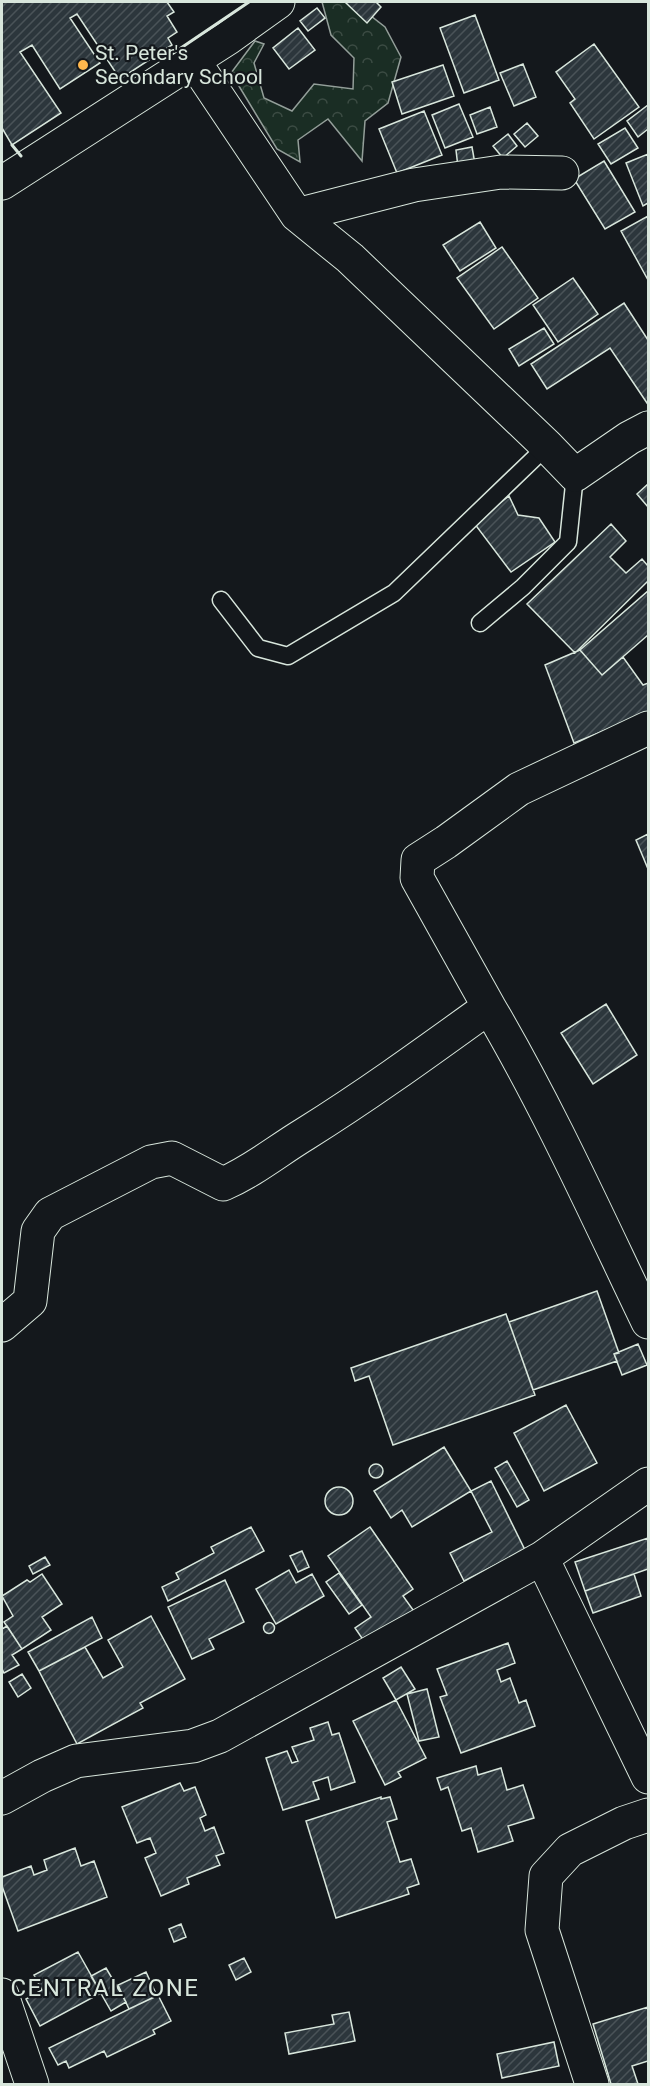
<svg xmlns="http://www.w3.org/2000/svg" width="650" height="2086" viewBox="0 0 650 2086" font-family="Roboto,sans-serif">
	<defs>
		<pattern id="forest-crowns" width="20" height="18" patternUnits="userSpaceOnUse" patternTransform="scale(1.5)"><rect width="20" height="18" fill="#1a2d24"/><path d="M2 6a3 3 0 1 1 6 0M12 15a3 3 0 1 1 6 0" fill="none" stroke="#3b4b43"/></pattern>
		<pattern id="building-hatch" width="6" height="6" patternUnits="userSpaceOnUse" patternTransform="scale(1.5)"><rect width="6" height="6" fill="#2c363c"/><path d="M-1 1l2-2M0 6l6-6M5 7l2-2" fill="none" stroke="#4a5358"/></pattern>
	</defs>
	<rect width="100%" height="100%" fill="#14181c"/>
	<path fill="url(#forest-crowns)" stroke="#939e99" stroke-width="1.5" d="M322,2H353L385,27L401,57L388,103L365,121L362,161L328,119L298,140L300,162L277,149L231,73L255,41L264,44L254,63L264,98L292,111L314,84L353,89L354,58L331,35Z"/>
	<path fill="url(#building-hatch)" stroke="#d8e6dc" stroke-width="1.5" d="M2,2H167L174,12L167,16L177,32L168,38L172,45L120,79L77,14L70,18L100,63L60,89L32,45L20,52L61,113L12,145L2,128Z
		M345,2H376L381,7L367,23Z
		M317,8L325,18L308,31L300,21Z
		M475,15L499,80L464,93L440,28Z
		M298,28L315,50L289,69L273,48Z
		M594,44L639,107L594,139L570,103L575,99L556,72Z
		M523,64L536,97L514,106L500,73Z
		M443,65L454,96L402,114L392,82Z
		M459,104L473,137L445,148L432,115Z
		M648,105V129L638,137L627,121Z
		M490,107L497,127L477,134L470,115Z
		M424,111L442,155L397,173L379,129Z
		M527,123L538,136L525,147L514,134Z
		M625,128L638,148L611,164L598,144Z
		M508,134L517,146L503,158L493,146Z
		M472,147L475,164L458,167L456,150Z
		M648,154V203L643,206L626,163Z
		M604,161L635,212L605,229L574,179Z
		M648,216V280L621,231Z
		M480,222L496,248L460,271L443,245Z
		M502,247L538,298L494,329L457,278Z
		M573,278L598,314L558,342L533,305Z
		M624,303L648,340V402L647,403L610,348L547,389L531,364Z
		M544,328L554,344L519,366L509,349Z
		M648,484V507L637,494Z
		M509,496L518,515L539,518L555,542L511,572L474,523Z
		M611,524L626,541L610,557L626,573L642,559L648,566V581L575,653L527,604Z
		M648,591V635L602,675L580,650Z
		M580,650L602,675L623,657L643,685L648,683V713L574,743L545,665Z
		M648,834V869L636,840Z
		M606,1004L637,1055L593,1084L561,1033Z
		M597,1291L619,1353L614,1354L617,1361L533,1390L509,1322Z
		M506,1314L535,1395L393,1445L369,1376L355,1381L351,1368Z
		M638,1344L647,1365L622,1375L614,1354Z
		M566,1405L597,1463L544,1491L514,1433Z
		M444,1447L471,1491L412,1527L402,1510L391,1518L374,1491Z
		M507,1461L529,1500L517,1507L495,1468Z
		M369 1471a7 7 0 1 1 14 0a7 7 0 1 1-14 0Z
		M491,1481L525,1550L464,1581L450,1553L492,1532L471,1491Z
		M325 1501a14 14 0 1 1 28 0a14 14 0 1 1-28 0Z
		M251,1527L264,1551L168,1601L162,1587L179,1579L176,1573L214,1553L211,1547Z
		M370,1527L413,1589L403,1596L416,1614L368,1647L355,1628L371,1617L328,1556Z
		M648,1538V1569L585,1591L575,1562Z
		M302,1551L309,1567L298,1572L290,1556Z
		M45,1557L50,1565L33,1574L29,1566Z
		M289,1570L296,1583L312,1574L324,1596L276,1624L256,1589Z
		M339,1573L362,1605L349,1614L326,1582Z
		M42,1574L62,1604L42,1617L51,1630L22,1649L4,1622L13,1616L2,1596L27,1580L30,1582Z
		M634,1574L641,1596L593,1613L585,1591Z
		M225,1580L244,1622L209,1639L214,1649L192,1659L168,1607Z
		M151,1616L185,1679L140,1703L143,1708L77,1744L39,1671L85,1647L103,1678L123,1667L108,1640Z
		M92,1617L102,1638L39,1671L28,1652Z
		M263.5 1628a5.5 5.5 0 1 1 11 0a5.5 5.5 0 1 1-11 0Z
		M7,1626L22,1649L12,1655L19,1665L4,1673L2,1669V1629Z
		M508,1643L515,1663L497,1670L501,1682L510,1678L519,1703L526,1700L535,1726L461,1753L440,1697L447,1695L437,1669Z
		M401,1667L415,1689L396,1700L383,1678Z
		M22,1674L31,1688L18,1697L9,1682Z
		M427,1689L439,1737L419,1741L407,1694Z
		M396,1700L426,1758L398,1772L401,1777L385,1785L353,1721Z
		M328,1722L332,1735L339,1733L355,1782L331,1790L328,1777L313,1782L319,1799L283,1810L266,1758L287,1751L292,1763L298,1761L292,1747L314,1740L310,1728Z
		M476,1766L478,1775L501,1768L507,1790L523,1785L534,1818L508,1826L513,1841L478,1852L471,1828L462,1831L448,1787L441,1790L437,1778Z
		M180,1783L184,1791L195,1787L206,1815L200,1818L205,1831L214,1827L224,1853L216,1856L220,1865L187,1878L189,1884L161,1896L145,1858L156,1853L150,1838L137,1843L122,1807Z
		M381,1797V1799L390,1797L397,1819L387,1822L400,1862L411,1859L419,1884L407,1888L409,1894L336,1918L306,1821Z
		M75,1848L81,1866L94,1861L107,1897L18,1931L2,1886V1877L31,1866L34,1875L47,1870L44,1860Z
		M181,1924L186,1937L174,1942L169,1929Z
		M78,1952L101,1993L40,2026L26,1999L42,1990L34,1975Z
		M244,1958L251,1972L236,1980L229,1965Z
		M106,1968L126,2002L111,2011L91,1976Z
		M146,1972L157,1996L129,2009L118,1985Z
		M158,1995L171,2021L153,2030L155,2034L107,2057L104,2051L69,2068L66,2061L58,2065L49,2048Z
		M648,2007V2061L632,2066L638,2084H611L593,2024Z
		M349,2012L355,2041L289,2054L285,2033L334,2024L332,2015Z
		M554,2042L559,2066L502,2078L497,2054Z"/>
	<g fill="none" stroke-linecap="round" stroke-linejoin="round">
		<defs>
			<path id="service" d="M221,600L258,648L288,656L394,593L547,446
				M480,623L523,587L568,542L575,475"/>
			<path id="minor" d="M193,60L297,215L350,258L547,446L575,475L629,438L648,428
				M2,183L228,38L278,2
				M297,215L414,185L501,172L562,173
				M489,1007L417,878L418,860L446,842L519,789L648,728
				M2,1325L30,1301L38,1231L50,1214L151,1162L172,1158L223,1184C253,1171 277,1151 305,1134C369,1094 428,1051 489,1007C549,1109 597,1216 648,1322
				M542,1558L648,1777
				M2,1798L42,1776L76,1761L193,1746L220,1736L542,1558L648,1484
				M2,1995L32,2084
				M592,2084L542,1930L546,1876L570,1850L624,1823L648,1815"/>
		</defs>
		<use href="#service" stroke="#d8e6dc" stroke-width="19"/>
		<use href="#minor" stroke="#d8e6dc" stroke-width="35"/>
		<use href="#service" stroke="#14181c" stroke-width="16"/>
		<use href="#minor" stroke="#14181c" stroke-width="33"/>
		<path stroke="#d8e6dc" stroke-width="3" d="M172,54L249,2
			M12,145L21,156"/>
	</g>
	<circle fill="#ffb74d" stroke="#14181c" stroke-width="2" cx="83" cy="65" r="6"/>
	<g text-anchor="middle" stroke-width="4.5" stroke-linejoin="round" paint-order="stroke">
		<g font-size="21" fill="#d8e6dc" stroke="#14181c" text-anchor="start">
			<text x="95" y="60">St. Peter's<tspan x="95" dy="24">Secondary School</tspan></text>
		</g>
		<g font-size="24" letter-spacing="1.5" fill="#d8e6dc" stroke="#14181c">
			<text x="105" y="1996">CENTRAL ZONE</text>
		</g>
	</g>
	<rect width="650" height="2086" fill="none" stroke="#d8e6dc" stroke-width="6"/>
</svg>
